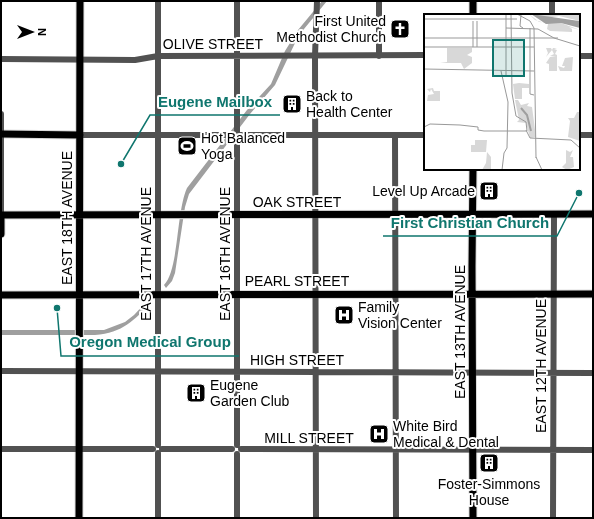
<svg xmlns="http://www.w3.org/2000/svg" width="594" height="519" viewBox="0 0 594 519" font-family="Arial,sans-serif">
	<rect width="100%" height="100%" fill="#fff"/>
	<path fill="#9f9f9f" d="M322,1H327L304,29L296,41L275,85L250,114L189,194L185,207L175,273L172,281L166,288L164,285C179,270 176,212 187,188L247,110L271,84L285,51L298,30Z
		M149,299L152,302C134,320 123,333 95,335H1V330H104L125,322L134,315Z"/>
	<g fill="none" stroke-linecap="round" stroke-linejoin="round">
		<defs>
			<path id="major" d="M473,1V15
				M1,134L80,135
				M1,234V215L593,214
				M1,295L593,294
				M79,518L80,1
				M473,518L472,266L473,169"/>
		</defs>
		<use href="#major" stroke="#dbdbdb" stroke-width="9"/>
		<path stroke="#515151" stroke-width="6" d="M552,1V15
			M379,56V1
			M579,56H593
			M1,59L135,60L158,56L425,55
			M1,114V215
			M80,135H425
			M395,135L396,518
			M579,135H593
			M1,371L593,373
			M158,445V1
			M237,445V1
			M1,449H153
			M162,449H232
			M241,449L593,450
			M158,453V518
			M237,518V454
			M316,518L315,56L317,1
			M553,518L554,214"/>
		<use href="#major" stroke="#000" stroke-width="7"/>
	</g>
	<defs>
		<symbol id="church-square" viewBox="-11 -11 22 22"><rect x="-9" y="-9" width="18" height="18" rx="4" fill="#000" stroke="#fff"/><path d="M-1.2-6h2.4v3.5h3.3v2.4h-3.3V6h-2.4V-.1h-3.3v-2.4h3.3Z" fill="#fff"/></symbol>
		<symbol id="building-square" viewBox="-11 -11 22 22"><rect x="-9" y="-9" width="18" height="18" rx="4" fill="#000" stroke="#fff"/><path d="M-4-6H4V6H1V3H-1V6H-4ZM-2.5-4.3h1.7v1.8h-1.7ZM.8-4.3h1.7v1.8H.8ZM-2.5-1h1.7V.8h-1.7ZM.8-1h1.7V.8H.8Z" fill="#fff"/></symbol>
		<symbol id="stadium-square" viewBox="-11 -11 22 22"><rect x="-9" y="-9" width="18" height="18" rx="4" fill="#000" stroke="#fff"/><path d="M0-5a6.5 5 0 1 0 0 10a6.5 5 0 1 0 0-10ZM-3.5-1.8h7v3.6h-7Z" fill="#fff"/></symbol>
		<symbol id="hospital-square" viewBox="-11 -11 22 22"><rect x="-9" y="-9" width="18" height="18" rx="4" fill="#000" stroke="#fff"/><path d="M-5-5h3v3.5h4V-5h3V5h-3V1.5h-4V5h-3Z" fill="#fff"/></symbol>
	</defs>
	<g fill-rule="evenodd">
		<use href="#church-square" x="389" y="18" width="22" height="22"/>
		<use href="#building-square" x="281" y="93" width="22" height="22"/>
		<use href="#stadium-square" x="176" y="135" width="22" height="22"/>
		<use href="#building-square" x="478" y="180" width="22" height="22"/>
		<use href="#hospital-square" x="333" y="304" width="22" height="22"/>
		<use href="#building-square" x="185" y="382" width="22" height="22"/>
		<use href="#hospital-square" x="368" y="423" width="22" height="22"/>
		<use href="#building-square" x="478" y="452" width="22" height="22"/>
	</g>
	<g text-anchor="middle" stroke-width="4" stroke-linejoin="round" paint-order="stroke">
		<g font-size="14" fill="#000" stroke="#fff" text-anchor="start">
			<text x="386" y="26" text-anchor="end">First United<tspan x="386" dy="16">Methodist Church</tspan></text>
			<text x="306" y="101">Back to<tspan x="306" dy="16">Health Center</tspan></text>
			<text x="201" y="143">Hot Balanced<tspan x="201" dy="16">Yoga</tspan></text>
			<text x="475" y="196" text-anchor="end">Level Up Arcade</text>
			<text x="358" y="312">Family<tspan x="358" dy="16">Vision Center</tspan></text>
			<text x="210" y="390">Eugene<tspan x="210" dy="16">Garden Club</tspan></text>
			<text x="393" y="431">White Bird<tspan x="393" dy="16">Medical &amp; Dental</tspan></text>
			<text x="489" y="489" text-anchor="middle">Foster-Simmons<tspan x="489" dy="16">House</tspan></text>
		</g>
		<g font-size="14" fill="#000" stroke="#fff">
			<text x="213" y="49">OLIVE STREET</text>
			<text x="297" y="207">OAK STREET</text>
			<text transform="translate(67 218) rotate(-90)" y="5">EAST 18TH AVENUE</text>
			<text transform="translate(146 254) rotate(-90)" y="5">EAST 17TH AVENUE</text>
			<text transform="translate(225 254) rotate(-90)" y="5">EAST 16TH AVENUE</text>
			<text x="297" y="286">PEARL STREET</text>
			<text transform="translate(460 332) rotate(-90)" y="5">EAST 13TH AVENUE</text>
			<text x="297" y="365">HIGH STREET</text>
			<text transform="translate(541 366) rotate(-90)" y="5">EAST 12TH AVENUE</text>
			<text x="309" y="443">MILL STREET</text>
		</g>
	</g>
	<g transform="translate(424 14)">
		<rect width="156" height="156" fill="#fff"/>
		<path d="M105,0L115,8L137,9L156,16L145,13L148,15V18L126,17L123,15L124,10L111,6ZM111,0H156V7L135,2L122,4ZM23,34H48V38L43,41L48,43V49L40,55L37,49H16L23,48ZM127,34L128,36L129,34H133L130,35L133,36L131,40L133,41V57H125V50L122,49L126,43L132,42H126L130,40L128,36L122,43L124,39L122,34ZM149,43L148,57H136L134,52L140,54L141,52H138L141,44ZM95,69L105,70V74H98V85H91L89,70ZM9,74L10,77H16V87H3L4,81L10,80L7,75L6,78L3,75ZM91,86H94L97,91L105,89L103,92L108,93L112,123L106,124L102,109L93,108L95,106ZM153,98H156V127L144,123L146,107L144,104H150ZM51,126H63L62,138H47V131H51ZM142,136L146,138L149,136L146,143H149L150,153L143,156L138,153L142,149ZM63,138L67,143V155L58,156L62,149Z" fill="#d8d8d8"/>
		<path d="M107,0L155,7L156,14L137,9L122,10Z" fill="#9f9f9f"/>
		<path fill="none" stroke="#9f9f9f" stroke-width="2" d="M97,94L103,101L107,117"/>
		<path fill="none" stroke="#999" stroke-width="1" d="M82,0V62H87M87,0L88,79L92,102L102,108L103,117M93,0L106,7L110,14L112,144M97,1L96,12L99,14M0,5H93M53,7V33M82,14L114,15L130,24L156,32M106,14V80L110,81M0,24H134M0,33H110M49,33V7M0,55L110,57M77,57L84,88L83,134L80,139L78,156M0,113L6,110L36,111L54,113V116L60,117H103M102,116L106,124L147,126L156,134M112,143L118,156"/>
		<path fill="#0f766e" fill-opacity="0.15" stroke="#0f766e" stroke-width="2" d="M69,26H100V62H69Z"/>
		<rect width="156" height="156" fill="none" stroke="#000" stroke-width="2"/>
	</g>
	<path fill="none" stroke="#0f766e" stroke-width="1.5" d="M121 164L150 115H280M579 193L557 236H383M57 308L61 356H239"/>
	<g fill="#0f766e" stroke="#fff" stroke-width="1.5">
		<circle cx="121" cy="164" r="4"/>
		<circle cx="579" cy="193" r="4"/>
		<circle cx="57" cy="308" r="4"/>
	</g>
	<g font-size="15" text-anchor="middle" font-weight="bold" fill="#0f766e" stroke="#fff" stroke-width="4" stroke-linejoin="round" paint-order="stroke">
		<text x="215" y="107">Eugene Mailbox</text>
		<text x="470" y="228">First Christian Church</text>
		<text x="150" y="347">Oregon Medical Group</text>
	</g>
	<rect width="594" height="519" fill="none" stroke="#000000" stroke-width="4"/>
	<g transform="translate(32 32) rotate(90)" stroke="#ffffff" stroke-width="3" paint-order="stroke">
	<path d="M0-3L7 15L0 10L-7 15Z" fill="#000000"/>
	<text y="-6" font-size="11" font-weight="bold" text-anchor="middle" fill="#000000">N</text>
	</g>
</svg>
